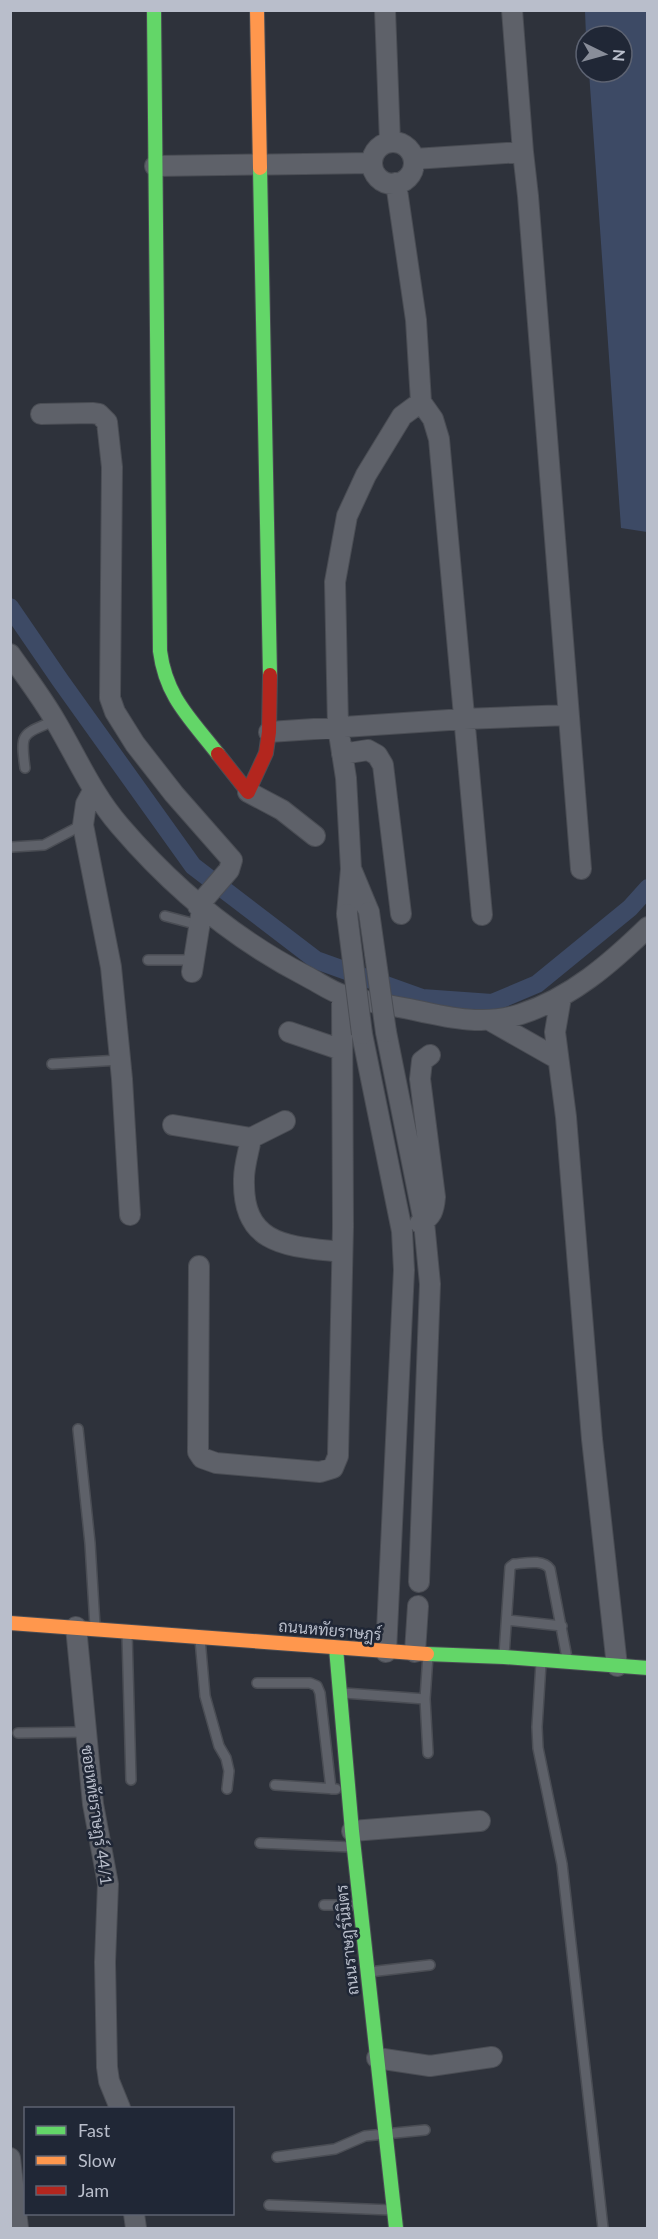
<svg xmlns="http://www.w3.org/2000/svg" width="658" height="2239" viewBox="0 0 658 2239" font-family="Lato,Sarabun,sans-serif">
	<rect width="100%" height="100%" fill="#2e323b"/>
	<path fill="#3d4a65" d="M585,11H647V532L621,528L589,72H622V36H586Z"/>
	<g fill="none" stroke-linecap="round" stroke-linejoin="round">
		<path stroke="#3d4a65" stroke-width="18" d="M10,607L60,680L193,866L316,960L422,998L492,1003L537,984L630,908L648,888"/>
		<defs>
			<path id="lane" d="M25,768C20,731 22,735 56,720
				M12,847L44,845L82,825
				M165,916L199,925
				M148,960H194
				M52,1064L120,1060
				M78,1429L90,1543L95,1626
				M507,1620L562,1626
				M127,1633L131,1780
				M200,1639L205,1696L219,1746L226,1758L229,1771L227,1789
				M428,1655L425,1699L428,1753
				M504,1655L510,1567L514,1564C526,1563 543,1559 550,1569L567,1658
				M541,1663L537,1727L538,1748L562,1864L603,2228
				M257,1683H310L317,1686L320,1693L331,1789
				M344,1693L425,1699
				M18,1733L86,1732
				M275,1785L336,1789
				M260,1843L351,1847
				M324,1905H357
				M369,1972L430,1965
				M277,2157L335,2149L365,2136L425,2130
				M269,2205L391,2210"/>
			<path id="street" d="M385,10L390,142
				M512,10L523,152
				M372 163a21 21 0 1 1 42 0a21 21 0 1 1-42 0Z
				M414,159L523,152L528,196L581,869
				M155,166L372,163
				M421,402L433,419L439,439L482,915
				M41,414L92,413L99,414L107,422L112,467L110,698L115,712L135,744L174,794L232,860L229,870L198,906
				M10,654C26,677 43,699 56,722C77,758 93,795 120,826C173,888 234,939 306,976C318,982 330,991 343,995C365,1002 391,1005 414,1010C450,1018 485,1026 521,1014C571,998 611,963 648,927
				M269,732L464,719L568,715
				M342,754L368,750L377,755L383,765L401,914
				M93,791L86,804L83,825L111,967L122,1079L130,1215
				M248,792L282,810L315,836
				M352,871L369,912
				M347,914L351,869L346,778L338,727L335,582L347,516L366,475L402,416L421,402L416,320L396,183
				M192,972L202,909
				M561,997L555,1032L566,1117L592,1439L617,1666
				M491,1021L558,1059
				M289,1032L342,1050
				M386,1032L424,1222L430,1284L419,1582
				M362,1034L402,1231L404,1270L386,1652
				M173,1125L251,1138C249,1151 244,1165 244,1179C242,1247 289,1246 342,1252
				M251,1138L285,1121
				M420,1223C432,1217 434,1210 435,1197L420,1079L422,1061L430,1055
				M199,1266L198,1452L202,1458L216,1463L320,1472L333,1468L338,1456L343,1227L342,995
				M76,1627L93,1804L108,1884L105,1962L107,2067L109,2081L120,2108
				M415,1652L418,1606
				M352,1831L480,1821
				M377,2058L430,2066L492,2057
				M10,2158L18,2228
				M134,2214L136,2228"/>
			<path id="fast" d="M154,10L160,651C166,697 190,718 218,754
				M260,168L270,675
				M336,1648L352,1831L396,2228
				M427,1654L504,1657L648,1668"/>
			<path id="slow" d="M257,10L260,168
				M10,1623L427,1654"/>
			<path id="jam" d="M218,754L248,792L266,753L269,732L270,675"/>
		</defs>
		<use href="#lane" stroke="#4a4d54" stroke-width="12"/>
		<use href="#street" stroke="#4a4d54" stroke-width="22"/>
		<use href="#fast" stroke="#4a4d54" stroke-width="16"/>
		<use href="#slow" stroke="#4a4d54" stroke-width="16"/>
		<use href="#jam" stroke="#4a4d54" stroke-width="16"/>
		<use href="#lane" stroke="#5e6169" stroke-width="9"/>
		<use href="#street" stroke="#5e6169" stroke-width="20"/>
		<use href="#fast" stroke="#63d668" stroke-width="14"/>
		<use href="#slow" stroke="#ff974d" stroke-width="14"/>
		<use href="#jam" stroke="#b3261e" stroke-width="14"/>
		<defs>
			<path id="street-bridge" d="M369,912L386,1032
				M347,914L362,1034"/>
		</defs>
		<use href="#street-bridge" stroke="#4a4d54" stroke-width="22" stroke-linecap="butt"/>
		<use href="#street-bridge" stroke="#5e6169" stroke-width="20"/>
	</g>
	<g text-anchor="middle" stroke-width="5" stroke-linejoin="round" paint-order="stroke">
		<g font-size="16" fill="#b9becb" stroke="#202736">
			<text transform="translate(330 1630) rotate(5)" y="6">ถนนหทัยราษฎร์</text>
			<text transform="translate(97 1815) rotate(82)" y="6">ซอยหทัยราษฎร์ 44/1</text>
			<text transform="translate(347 1940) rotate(-96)" y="6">ถนนราษฎร์นิมิตร</text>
		</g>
	</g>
	<rect width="658" height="2239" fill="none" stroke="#b9becb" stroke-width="24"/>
	<rect x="24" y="2107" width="210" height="108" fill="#202736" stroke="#5d6372" stroke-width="1.5"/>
	<rect x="36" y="2126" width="30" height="9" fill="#63d668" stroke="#5d6372" stroke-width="1.5"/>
	<text x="78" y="2137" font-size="18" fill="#b9becb">Fast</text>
	<rect x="36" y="2156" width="30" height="9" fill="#ff974d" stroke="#5d6372" stroke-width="1.5"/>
	<text x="78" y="2167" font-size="18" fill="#b9becb">Slow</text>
	<rect x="36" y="2186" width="30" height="9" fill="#b3261e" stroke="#5d6372" stroke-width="1.5"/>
	<text x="78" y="2197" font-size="18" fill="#b9becb">Jam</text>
	<g transform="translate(604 54) rotate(95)"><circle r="28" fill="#202736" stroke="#5d6372" stroke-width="1.5"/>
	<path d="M0-4.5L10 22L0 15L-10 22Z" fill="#888d99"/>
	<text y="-9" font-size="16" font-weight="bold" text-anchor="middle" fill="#b9becb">N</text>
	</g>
</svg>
